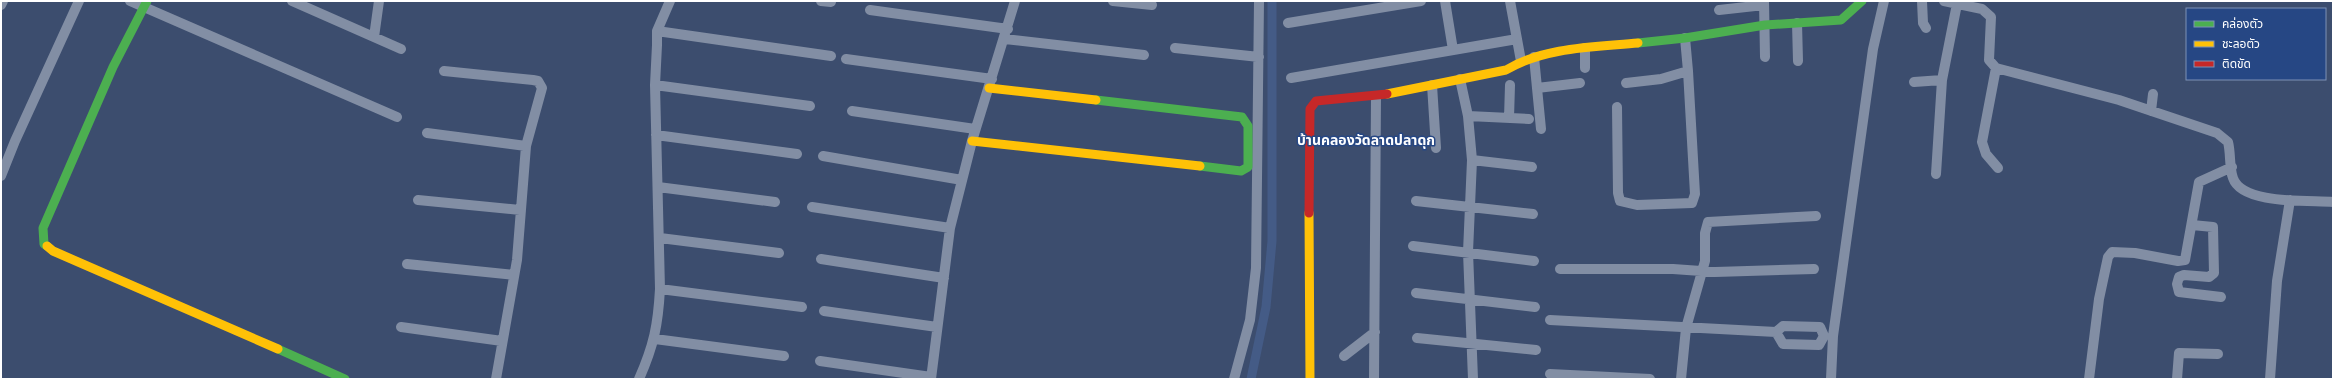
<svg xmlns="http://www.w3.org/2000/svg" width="2334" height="380" viewBox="0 0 2334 380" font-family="Helvetica,'Noto Sans Thai',sans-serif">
	<rect width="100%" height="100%" fill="#3c4d6e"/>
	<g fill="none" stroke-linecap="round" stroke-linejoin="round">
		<path stroke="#445b86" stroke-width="9" d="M1251,379L1266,307L1272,241V1"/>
		<path stroke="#828ea4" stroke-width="10" d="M130,1L397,117
			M292,1L401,49
			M821,1L831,2
			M1113,1L1152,5
			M1445,1L1453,50
			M1510,1L1521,61
			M1764,1L1765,57
			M1922,1L1923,23L1926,28
			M1944,1L1982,9L1991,17L1989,60L1996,68L2119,100L2217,133L2228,142C2231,153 2229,168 2233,178C2242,205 2310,200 2333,202
			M1,5L3,1
			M870,10L1008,29
			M1719,10L1764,5
			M1288,23L1421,1
			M1797,23L1798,61
			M657,31L831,56
			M374,37L379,1
			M1005,39L1144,55
			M1175,48L1259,57
			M1585,48V68
			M1534,57L1537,88L1580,83
			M846,59L992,79
			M1996,68L1982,142L1986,154L1998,168
			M444,71L533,80L538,81L542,88L526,146L517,260L496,379
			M1291,78L1517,39
			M1460,79L1468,116L1472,160L1468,252L1473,379
			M1914,82L1942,80
			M1626,83L1661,79L1688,71L1685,38
			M655,85L810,106
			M1432,85L1436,148
			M1537,88L1541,129
			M1617,107L1618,193L1620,201L1637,205L1692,203L1695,194L1688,71
			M852,111L975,129
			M2151,111L2153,94
			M1468,116L1529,119
			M1509,118L1510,85
			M427,133L526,146
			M656,135L797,154
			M823,156L962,180
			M1472,160L1532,167
			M1936,174L1942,80L1957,4
			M1,176L15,141L79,1
			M658,187L775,202
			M418,200L520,210
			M1416,201L1533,214
			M812,207L950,228
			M2192,225L2213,227L2214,273L2209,277L2184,275L2179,277L2177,284L2179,292L2221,297
			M660,238L779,253
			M1413,246L1534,261
			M821,259L944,278
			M407,264L514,275
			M1560,269H1673L1715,272L1814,269
			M660,289L802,307
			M1416,293L1535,307
			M824,311L937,327
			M1550,320L1776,332L1783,326L1820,327L1824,336
			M401,327L502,341
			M1776,332L1783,344L1819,345L1824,336
			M1417,338L1536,350
			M655,339L784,356
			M1344,356L1375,332
			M820,361L931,377
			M1550,374L1650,379
			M639,379C654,345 658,325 660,289L655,85L657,45V31L670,1
			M931,379L950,228L972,141L1015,1
			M1234,379L1250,320L1256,268L1259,1
			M1374,379L1376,96
			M1681,379L1686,328L1705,261V233L1708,222L1816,216
			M1831,379L1833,336L1873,49L1884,1
			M2089,379L2099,299L2108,257L2112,252L2135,253L2178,261L2185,260L2199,182L2232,167
			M2177,379L2179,353L2218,354
			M2270,379L2277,281L2290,200"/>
		<path stroke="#4caf50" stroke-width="9" d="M1638,43L1685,38L1765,25L1841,20L1862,1
			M1096,100L1242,117L1248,126V167L1241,171L1200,166
			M47,246L44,244L43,228L113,67L147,1
			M278,349L345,379"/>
		<path stroke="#ffc107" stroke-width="9" d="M989,88L1096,100
			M1387,94L1506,70C1544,47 1595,47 1638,43
			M972,141L1200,166
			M1309,213L1310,379
			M47,246L53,251L278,349"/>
		<path stroke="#c62828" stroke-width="9" d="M1309,213L1310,109L1316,101L1387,94"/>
	</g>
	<g text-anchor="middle" stroke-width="3" stroke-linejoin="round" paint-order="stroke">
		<g font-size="14" font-weight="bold" fill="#fff" stroke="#264784">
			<text x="1366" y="145">บ้านคลองวัดลาดปลาดุก</text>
		</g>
	</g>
	<rect width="2334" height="380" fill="none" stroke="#ffffff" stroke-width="4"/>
	<rect x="2186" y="8" width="140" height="72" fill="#264784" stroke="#7d91b5"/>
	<rect x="2194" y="21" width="20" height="6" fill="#4caf50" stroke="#7d91b5"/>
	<text x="2222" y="28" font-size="12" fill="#ffffff">คล่องตัว</text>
	<rect x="2194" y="41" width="20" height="6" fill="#ffc107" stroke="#7d91b5"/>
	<text x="2222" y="48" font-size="12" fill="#ffffff">ชะลอตัว</text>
	<rect x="2194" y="61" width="20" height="6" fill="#c62828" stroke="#7d91b5"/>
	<text x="2222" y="68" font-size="12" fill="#ffffff">ติดขัด</text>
</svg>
